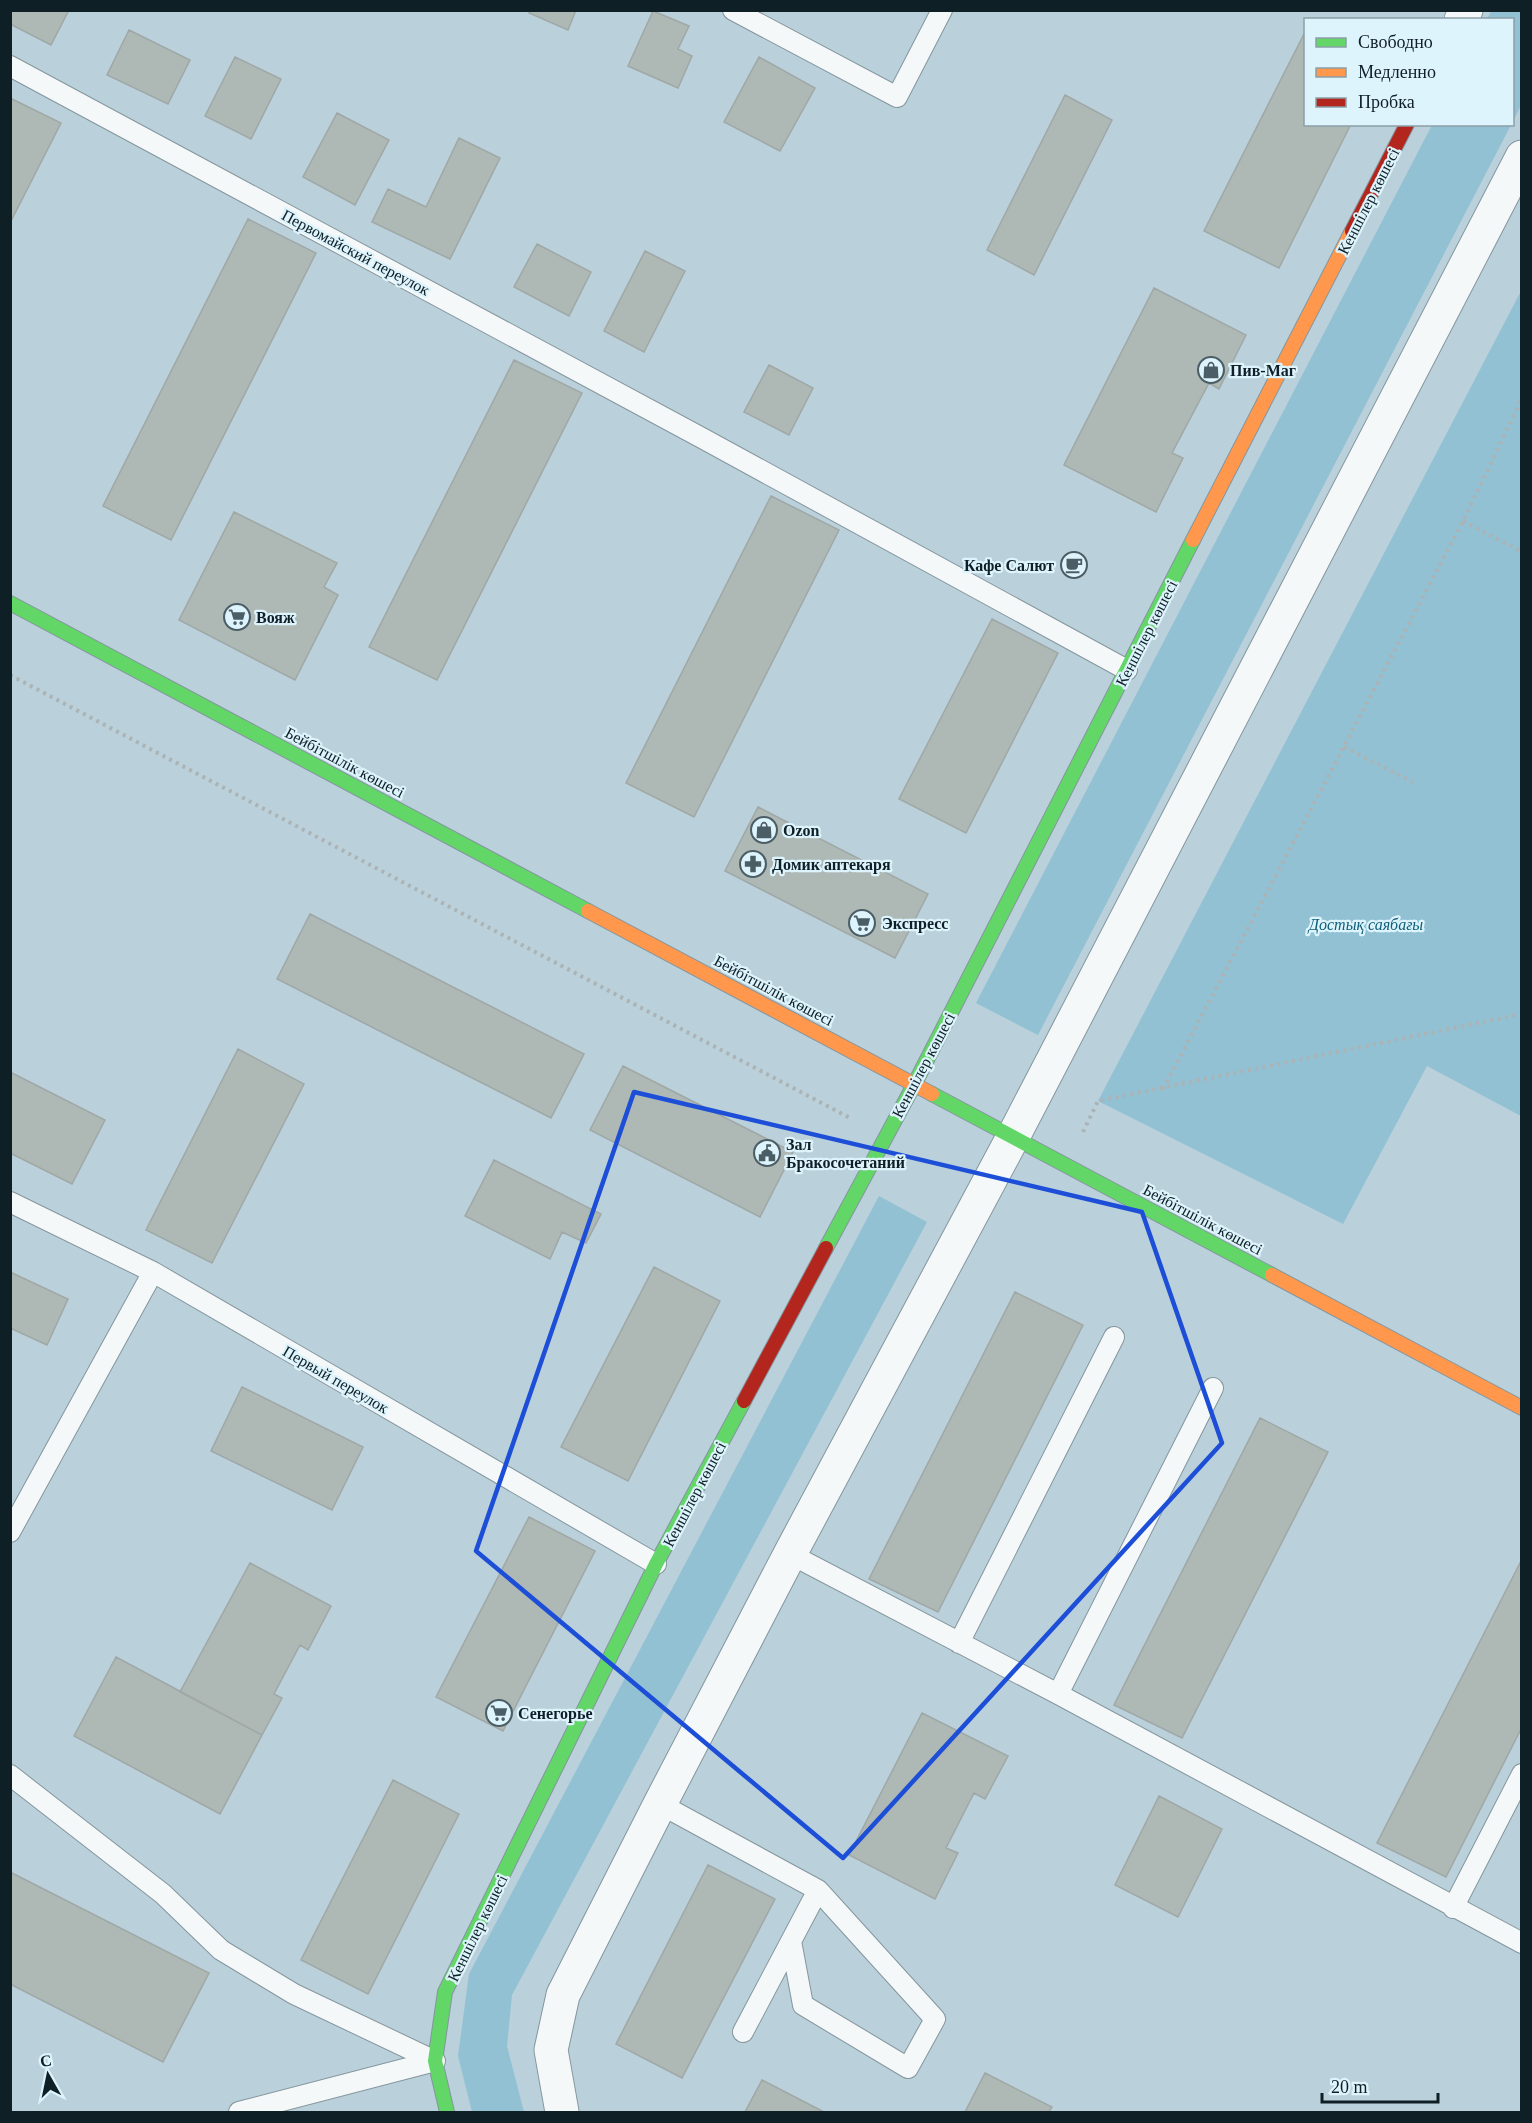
<svg xmlns="http://www.w3.org/2000/svg" width="1532" height="2123" viewBox="0 0 1532 2123" font-family="Georgia,serif">
	<rect width="100%" height="100%" fill="#bad0da"/>
	<path fill="#92c1d4" d="M1492,10L1521,11V105L1513,122L1512,20L1487,19Z
		M1432,125H1511L1038,1035L976,1003Z
		M1521,291V1116L1427,1066L1343,1224L1098,1101Z
		M879,1196L927,1222L512,1995L507,2046L524,2112H472L458,2056L469,1974Z"/>
	<path fill="#aeb8b5" stroke="#9fa8a6" stroke-width="1.5" d="M10,10H69L51,45L10,24Z
		M531,10H576L568,30L529,13Z
		M653,11L689,26L678,49L692,56L678,88L628,66Z
		M129,30L190,60L168,104L107,75Z
		M1306,30V124H1351L1279,268L1204,231Z
		M235,57L281,79L251,139L205,116Z
		M759,57L815,88L780,151L724,122Z
		M1065,95L1112,120L1034,275L987,250Z
		M10,98L61,123L10,223Z
		M337,113L389,140L355,205L303,177Z
		M459,138L500,158L450,259L372,222L388,189L426,207Z
		M248,219L316,253L171,540L103,506Z
		M537,244L591,272L569,316L514,287Z
		M645,251L685,271L644,352L604,331Z
		M1154,288L1246,335L1219,389L1209,383L1172,453L1183,458L1156,512L1064,465Z
		M514,360L582,393L437,680L369,647Z
		M769,365L813,388L789,435L744,412Z
		M771,496L839,530L694,817L626,783Z
		M234,512L337,563L324,587L338,595L295,680L179,620Z
		M992,619L1058,653L966,833L899,799Z
		M758,807L928,894L895,958L725,871Z
		M310,914L584,1054L551,1118L277,979Z
		M238,1049L304,1084L212,1263L146,1230Z
		M623,1066L793,1152L760,1217L590,1130Z
		M10,1072L105,1120L72,1184L10,1153Z
		M494,1160L601,1214L586,1243L562,1232L550,1259L465,1216Z
		M654,1267L720,1301L628,1481L561,1447Z
		M10,1272L68,1299L47,1345L10,1328Z
		M1015,1292L1083,1325L938,1612L869,1579Z
		M242,1387L363,1447L332,1510L211,1451Z
		M1260,1418L1328,1452L1182,1738L1114,1705Z
		M529,1517L595,1551L503,1731L436,1697Z
		M1522,1559V1727L1446,1877L1377,1843Z
		M250,1563L331,1606L308,1650L300,1645L274,1694L282,1698L262,1735L180,1692Z
		M116,1657L262,1735L220,1814L74,1736Z
		M922,1713L1008,1756L985,1799L974,1793L946,1848L958,1853L935,1899L849,1855Z
		M393,1780L459,1814L368,1994L301,1960Z
		M1159,1796L1222,1829L1178,1917L1115,1885Z
		M708,1865L775,1899L682,2078L616,2044Z
		M10,1872L209,1973L163,2062L10,1984Z
		M985,2073L1052,2107L1049,2112H965Z
		M762,2080L824,2112H745Z"/>
	<g fill="none" stroke-linecap="round" stroke-linejoin="round">
		<defs>
			<path id="lane" d="M733,10L897,97L942,10
				M10,66L702,438L1127,670
				M10,1202L153,1272L656,1564
				M10,1532L153,1272
				M790,1554L1058,1694L1522,1943
				M959,1643L1114,1337
				M1058,1694L1213,1388
				M10,1775L163,1894L221,1950L294,1994L435,2061
				M660,1804L818,1890L743,2032
				M1453,1908L1522,1774
				M791,1941L803,2005L908,2068L935,2019L818,1890
				M239,2112L435,2061"/>
			<path id="street" d="M1461,20L1466,10
				M562,2112L551,2050L563,1995L660,1804L790,1554L1013,1137L1522,157"/>
			<path id="fast" d="M10,603L588,911
				M932,1094L1272,1275
				M826,1248L915,1083L1193,540
				M447,2112L435,2061L445,1992L656,1564L744,1401"/>
			<path id="slow" d="M1193,540L1352,231
				M588,911L932,1094
				M1272,1275L1522,1408"/>
			<path id="jam" d="M1352,231L1407,124
				M744,1401L826,1248"/>
		</defs>
		<use href="#lane" stroke="#84969e" stroke-width="22"/>
		<use href="#street" stroke="#84969e" stroke-width="35"/>
		<use href="#fast" stroke="#84969e" stroke-width="16"/>
		<use href="#slow" stroke="#84969e" stroke-width="16"/>
		<use href="#jam" stroke="#84969e" stroke-width="16"/>
		<path stroke="#abb3b5" stroke-width="4" stroke-dasharray="3 4.5" stroke-linecap="butt" d="M1463,521L1522,552
			M10,675L850,1118
			M1344,747L1413,782
			M1163,1089L1463,521L1522,398
			M1083,1132L1098,1101L1522,1014"/>
		<use href="#lane" stroke="#f5f8f9" stroke-width="20"/>
		<use href="#street" stroke="#f5f8f9" stroke-width="33"/>
		<use href="#fast" stroke="#63d668" stroke-width="14"/>
		<use href="#slow" stroke="#ff974d" stroke-width="14"/>
		<use href="#jam" stroke="#b3261e" stroke-width="14"/>
	</g>
	<path fill="none" stroke="#1d4ed8" stroke-width="4.5" stroke-linejoin="round" d="M634,1092L1142,1212L1222,1443L843,1858L476,1551Z"/>
	<defs>
		<symbol id="shop-ring" viewBox="-11 -11 22 22"><circle r="9.5" fill="#def4fd" stroke="#4b5d65" stroke-width="1.5"/><path d="M-5-2.5h2.3a2.7 3.5 0 0 1 5.4 0H5L5.5 6h-11ZM-1.5-2.5h3a1.5 2.3 0 0 0-3 0Z" fill="#4b5d65"/></symbol>
		<symbol id="cafe-ring" viewBox="-11 -11 22 22"><circle r="9.5" fill="#def4fd" stroke="#4b5d65" stroke-width="1.5"/><path d="M-5.5-4.5H6V0H3Q3 3.5 0 3.5H-2.5Q-5.5 3.5-5.5 0ZM3-3.2v2h1.7v-2ZM-6 4.5H4V6H-6Z" fill="#4b5d65"/></symbol>
		<symbol id="supermarket-ring" viewBox="-11 -11 22 22"><circle r="9.5" fill="#def4fd" stroke="#4b5d65" stroke-width="1.5"/><path d="M-6-5.5h2.5l.6 2H6L4.5 2H-2.5L-4.4-4H-6ZM-1.5 3.2a1.3 1.3 0 1 0 .1 0ZM3 3.2a1.3 1.3 0 1 0 .1 0Z" fill="#4b5d65"/></symbol>
		<symbol id="pharmacy-ring" viewBox="-11 -11 22 22"><circle r="9.5" fill="#def4fd" stroke="#4b5d65" stroke-width="1.5"/><path d="M-2-6h4v4h4v4h-4v4h-4v-4h-4v-4h4Z" fill="#4b5d65"/></symbol>
		<symbol id="civic-ring" viewBox="-11 -11 22 22"><circle r="9.5" fill="#def4fd" stroke="#4b5d65" stroke-width="1.5"/><path d="M-.6-6.5H3V-4.5H.6V-3L4-1V1h2V6H-6V1h2V-1L-.6-3ZM-1.2 2.5V6h2.4V2.5Z" fill="#4b5d65"/></symbol>
	</defs>
	<g fill-rule="evenodd">
		<use href="#shop-ring" x="1196" y="355" width="30" height="30"/>
		<use href="#cafe-ring" x="1059" y="550" width="30" height="30"/>
		<use href="#supermarket-ring" x="222" y="602" width="30" height="30"/>
		<use href="#shop-ring" x="749" y="815" width="30" height="30"/>
		<use href="#pharmacy-ring" x="738" y="849" width="30" height="30"/>
		<use href="#supermarket-ring" x="847" y="908" width="30" height="30"/>
		<use href="#civic-ring" x="752" y="1138" width="30" height="30"/>
		<use href="#supermarket-ring" x="484" y="1698" width="30" height="30"/>
	</g>
	<g text-anchor="middle" stroke-width="4.5" stroke-linejoin="round" paint-order="stroke">
		<g font-size="16" fill="#0f1f26" stroke="#def4fd">
			<text transform="translate(1368 201) rotate(-63)" y="6">Кеншілер көшесі</text>
			<text transform="translate(356 252) rotate(28)" y="6">Первомайский переулок</text>
			<text transform="translate(1146 633) rotate(-63)" y="6">Кеншілер көшесі</text>
			<text transform="translate(345 762) rotate(28)" y="6">Бейбітшілік көшесі</text>
			<text transform="translate(774 990) rotate(28)" y="6">Бейбітшілік көшесі</text>
			<text transform="translate(923 1065) rotate(-62)" y="6">Кеншілер көшесі</text>
			<text transform="translate(1203 1219) rotate(28)" y="6">Бейбітшілік көшесі</text>
			<text transform="translate(336 1379) rotate(30)" y="6">Первый переулок</text>
			<text transform="translate(694 1494) rotate(-62)" y="6">Кеншілер көшесі</text>
			<text transform="translate(477 1928) rotate(-64)" y="6">Кеншілер көшесі</text>
		</g>
		<g font-size="16" font-weight="bold" fill="#0f1f26" stroke="#def4fd" text-anchor="start">
			<text x="1230" y="376">Пив-Маг</text>
			<text x="1054" y="571" text-anchor="end">Кафе Салют</text>
			<text x="256" y="623">Вояж</text>
			<text x="783" y="836">Ozon</text>
			<text x="772" y="870">Домик аптекаря</text>
			<text x="882" y="929">Экспресс</text>
			<text x="786" y="1150">Зал<tspan x="786" dy="18">Бракосочетаний</tspan></text>
			<text x="518" y="1719">Сенегорье</text>
		</g>
		<g font-size="16" font-style="italic" fill="#0f6079" stroke="#def4fd">
			<text x="1366" y="930">Достық саябағы</text>
		</g>
	</g>
	<rect width="1532" height="2123" fill="none" stroke="#0f1f26" stroke-width="24"/>
	<rect x="1304" y="18" width="210" height="108" fill="#def4fd" stroke="#8b9fa7" stroke-width="1.5"/>
	<rect x="1316" y="38" width="30" height="9" fill="#63d668" stroke="#8b9fa7" stroke-width="1.5"/>
	<text x="1358" y="48" font-size="18" fill="#0f1f26">Свободно</text>
	<rect x="1316" y="68" width="30" height="9" fill="#ff974d" stroke="#8b9fa7" stroke-width="1.5"/>
	<text x="1358" y="78" font-size="18" fill="#0f1f26">Медленно</text>
	<rect x="1316" y="98" width="30" height="9" fill="#b3261e" stroke="#8b9fa7" stroke-width="1.5"/>
	<text x="1358" y="108" font-size="18" fill="#0f1f26">Пробка</text>
	<g transform="translate(48 2075) rotate(351)" stroke="#def4fd" stroke-width="4.5" paint-order="stroke">
	<path d="M0-4.5L10 22L0 15L-10 22Z" fill="#0f1f26"/>
	<text y="-9" font-size="16" font-weight="bold" text-anchor="middle" fill="#0f1f26">С</text>
	</g>
	<path d="M1322 2093v9h116v-9" fill="none" stroke="#0f1f26" stroke-width="3"/>
	<text x="1331" y="2093" font-size="18" fill="#0f1f26" stroke="#def4fd" stroke-width="4.5" paint-order="stroke">20 m</text>
</svg>
